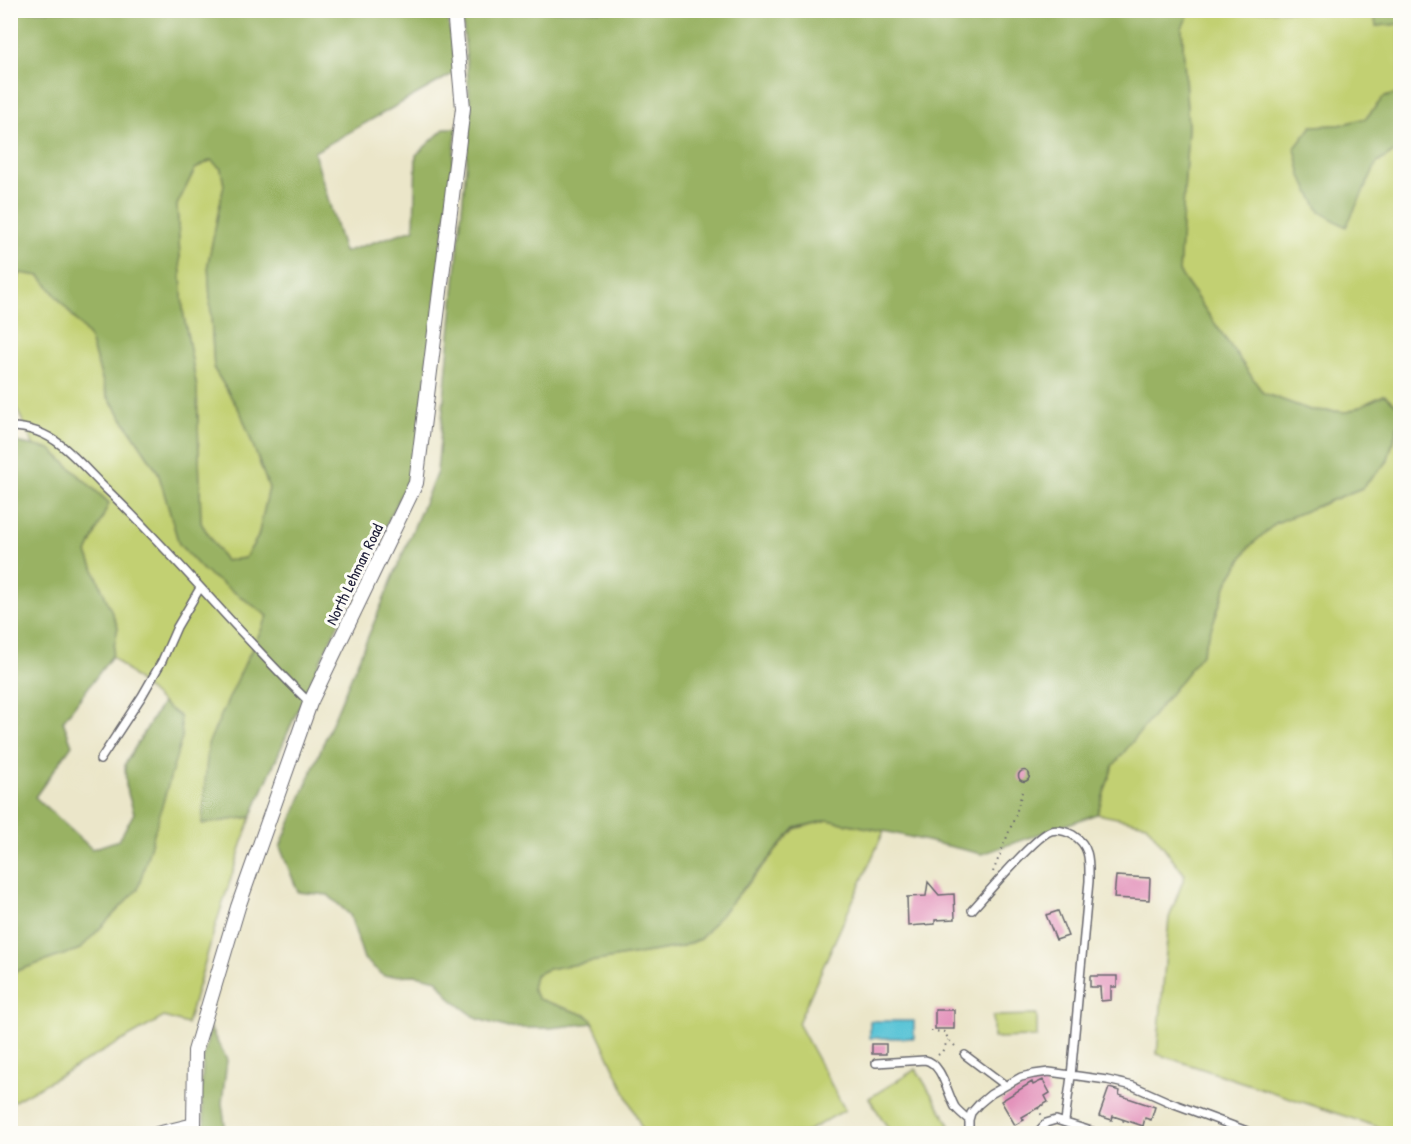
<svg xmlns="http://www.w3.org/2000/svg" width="1411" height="1144" viewBox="0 0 1411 1144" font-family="'Patrick Hand',sans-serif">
	<rect width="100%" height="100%" fill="#fdfcf7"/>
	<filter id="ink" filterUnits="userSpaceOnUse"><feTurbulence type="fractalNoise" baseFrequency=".0167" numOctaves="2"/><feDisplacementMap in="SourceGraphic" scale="12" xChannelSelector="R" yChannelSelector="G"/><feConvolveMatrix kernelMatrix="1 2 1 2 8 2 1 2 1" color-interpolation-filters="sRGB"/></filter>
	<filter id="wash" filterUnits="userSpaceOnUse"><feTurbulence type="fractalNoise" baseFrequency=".008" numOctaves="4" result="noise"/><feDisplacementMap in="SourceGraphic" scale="24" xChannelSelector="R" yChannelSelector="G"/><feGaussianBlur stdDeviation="1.35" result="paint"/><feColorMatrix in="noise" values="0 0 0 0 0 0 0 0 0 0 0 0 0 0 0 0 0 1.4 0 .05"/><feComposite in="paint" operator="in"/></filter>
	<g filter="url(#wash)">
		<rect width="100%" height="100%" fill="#ebe6c9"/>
		<path fill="#c2d072" stroke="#727956" stroke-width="1.5" d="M1190,11H1374L1376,26L1400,24V92L1383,98L1366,118L1340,125L1312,126L1377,163L1400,148V408L1384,395L1349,412L1310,410L1263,393L1179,272L1188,127L1182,27Z
			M211,160L221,169L224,185L208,263L214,369L241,413L269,488L258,537L245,558L225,561L201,523L197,388L183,311L177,205L195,169Z
			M21,273L40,276L89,336L107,396L158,472L179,544L204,571L268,616L245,663L202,824L251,817L217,921L187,1024L164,1017L11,1103V973L80,949L180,717L162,703L112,656L118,627L87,553L109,503L50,449L34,446L11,396V287Z
			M1400,419V1133H1396L1157,1054L1169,918L1185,875L1146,824L1097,814L1113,766L1202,654L1228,581L1249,547L1275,523L1362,488L1387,462Z
			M828,820L884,831L798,1023L845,1110L804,1133H644L593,1023L588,1016L538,999L532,989L535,975L548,969L680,947L700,939L795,829Z
			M1037,1015V1037L993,1038V1016Z
			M916,1069L950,1125L946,1128L949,1133H891L869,1098Z"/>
		<path fill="#99b264" stroke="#5e6a50" stroke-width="1.5" fill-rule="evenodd" d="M11,11H447L456,72L314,152L344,252L414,229L416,155L445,128H457L415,466L306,691L251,817L202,824L208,744L245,663L268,616L204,571L179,544L158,472L107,395L89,336L40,276L21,273L11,287ZM211,160L221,169L224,185L208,263L214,369L241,413L269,488L258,537L245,558L225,561L201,523L197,388L183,311L177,205L195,169Z
			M462,11H1190L1182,28L1188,127L1179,272L1263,393L1310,410L1348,412L1384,395L1400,408V419L1387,462L1362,488L1276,523L1249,547L1228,581L1202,654L1113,766L1097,814L982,854L884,831L828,820L795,828L700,939L680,947L548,969L535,975L532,989L538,999L588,1016L594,1023L550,1028H508L478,1019L451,999L437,980L416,975L384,976L364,959L350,915L328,895L298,892L280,847L437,472L471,114Z
			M1374,11H1400V24L1376,26Z
			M1400,92V148L1377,163L1346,227L1320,212L1301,176L1295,148L1312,126L1340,125L1366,118L1383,98Z
			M11,441L50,449L109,503L87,553L118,627L112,656L63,721L72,745L35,797L92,849L119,840L134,813L126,787L125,764L162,703L180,717L182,737L138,889L80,949L11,973Z
			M210,1028L227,1060L222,1103L226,1133L206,1134L201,1098L203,1059Z"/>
		<path fill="#5bc5d7" stroke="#3e7489" stroke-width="1.5" d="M870,1021H914V1038H870Z"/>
		<g id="blocks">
			<path fill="#e393bb" d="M1018.5 776a5.5 5.5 0 1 1 11 0a5.5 5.5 0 1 1-11 0Z
				M1116,876L1150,878L1149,900L1114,898Z
				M928,882L939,895L954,894L955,919L935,920V924L908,926L907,897L926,896Z
				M1058,911L1068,936L1056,940L1046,915Z
				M1090,976H1117V987H1111V1000L1101,1001L1100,987H1090Z
				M935,1010H954V1029H935Z
				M872,1044H886V1054H872Z
				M1043,1080L1050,1093L1045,1096L1048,1102L1022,1117L1024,1120L1015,1125L1001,1101L1032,1082L1033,1085Z
				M1109,1088L1120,1091L1119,1095L1155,1107L1151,1120L1145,1118L1143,1126L1113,1116L1112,1120L1099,1116Z"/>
		</g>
	</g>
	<g filter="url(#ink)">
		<use href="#blocks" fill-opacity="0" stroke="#68676d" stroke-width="1.5"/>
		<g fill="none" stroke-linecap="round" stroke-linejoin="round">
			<defs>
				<path id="service" d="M10,427C29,427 47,434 61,445C77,458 90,473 104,487C176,555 238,634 310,703
					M100,760L142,696L162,661L177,627L200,588
					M972,910C986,895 1035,836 1051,831C1058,829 1067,832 1073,835C1091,846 1089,862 1089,881L1071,1076L1065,1121
					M965,1055L1005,1085
					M876,1063L925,1060C942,1063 947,1093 955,1107C959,1112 964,1116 969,1120
					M969,1134V1120L971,1113L979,1104L991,1094L1021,1077L1034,1074L1049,1072L1107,1080L1133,1086L1169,1102L1255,1134
					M1036,1134L1046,1123L1056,1120L1101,1134"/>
				<path id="minor" d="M157,1134L194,1125
					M196,1134L194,1125L195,1051L238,907L310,703L416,483L463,108L454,10"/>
			</defs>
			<use href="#service" stroke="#68676d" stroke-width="10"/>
			<use href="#minor" stroke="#68676d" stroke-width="16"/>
			<path stroke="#68676d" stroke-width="2" stroke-dasharray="1.5 4.5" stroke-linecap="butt" d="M993,872L1016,814L1022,792
				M931,1031L945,1032L948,1039L958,1049
				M938,1055L942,1052L948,1040
				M1038,1108L1042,1116
				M1110,1129L1122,1134
				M1119,1133L1124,1119"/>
			<use href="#service" stroke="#fff" stroke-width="7"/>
			<use href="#minor" stroke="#fff" stroke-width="14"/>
		</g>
	</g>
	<g text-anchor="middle" stroke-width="6" stroke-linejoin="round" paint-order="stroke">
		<g font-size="16" fill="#22223b" stroke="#fdfcf7">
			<text transform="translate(354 574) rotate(-64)" y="6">North Lehman Road</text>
		</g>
	</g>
	<rect width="1411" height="1144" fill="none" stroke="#fdfcf7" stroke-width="36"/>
</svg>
